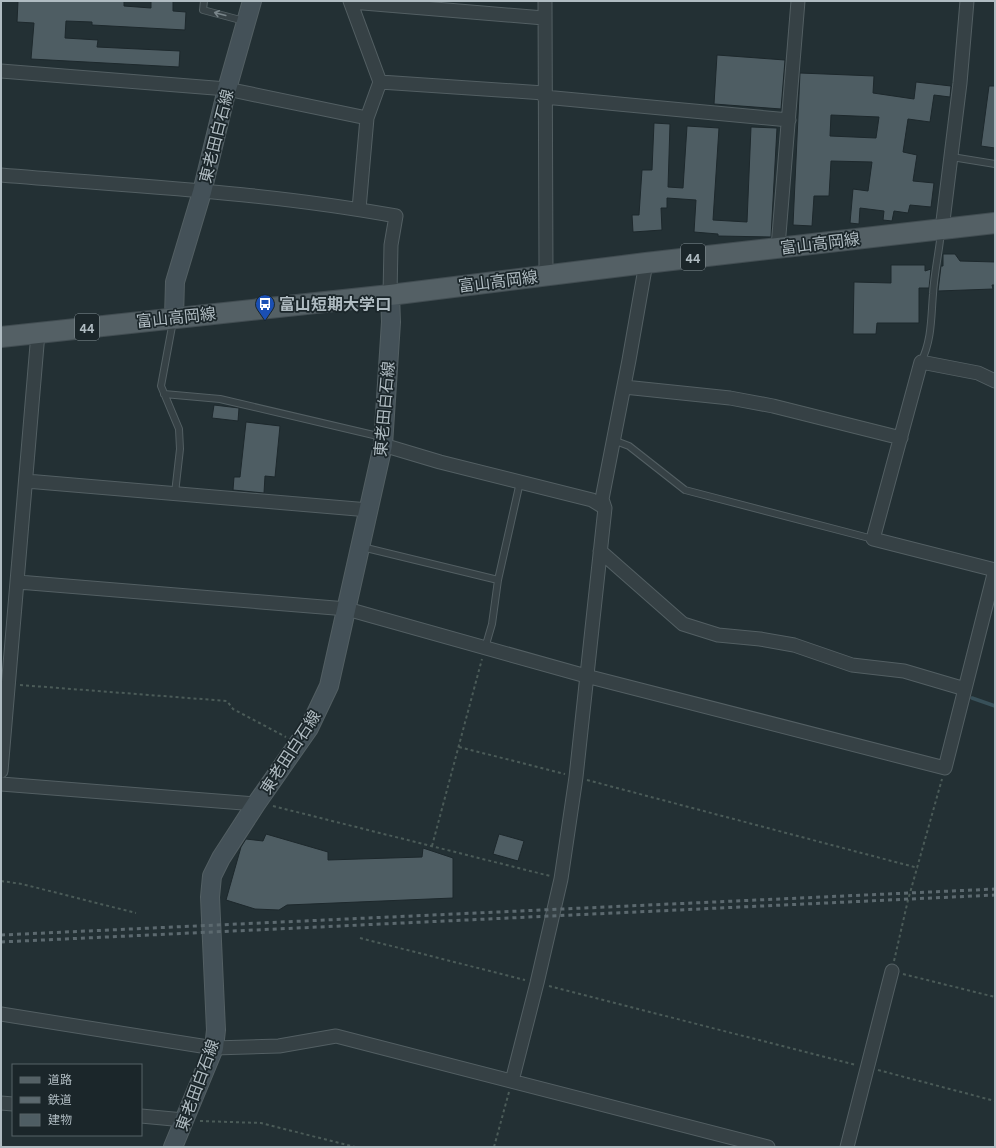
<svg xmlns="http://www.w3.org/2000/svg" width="996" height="1148" viewBox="0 0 996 1148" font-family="'Alegreya Sans','Noto Sans JP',sans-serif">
	<rect width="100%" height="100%" fill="#233034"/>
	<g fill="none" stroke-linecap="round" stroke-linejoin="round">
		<path stroke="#385059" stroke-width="3.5" d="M972,698L995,706"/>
	</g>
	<path fill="#4e5d63" stroke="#1d282c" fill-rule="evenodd" d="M18,1H124V6L151,8V1H173V11L186,12L185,30L92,25V22L66,21L65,38L98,40L97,47L180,51L179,67L31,59L34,23L17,22Z
		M717,55L785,60L781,109L714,104Z
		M800,73L874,76L873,93L914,99L916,82L951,86L950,97L934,95L930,122L908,119L903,152L917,155L913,181L934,183L931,207L910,205L908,213L894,211L892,221L883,220L884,211L860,208L859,224L850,223L853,189L868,191L872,162L831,161L829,196H814L812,226L793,225ZM831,115L879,117L876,138L830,136Z
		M989,86H995V148L981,146Z
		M654,123L670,124L668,187L683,188L687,126L719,128L713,220L747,222L751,127L777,128L771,237L718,236V234L694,232L696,200L667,198V208H661L662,230L633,232L632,215H639L642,170H652Z
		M943,254H955L960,261L995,262V285H992L993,289L938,291L941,266H943Z
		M891,265H925V271L931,269L929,288H919V323H877L876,334H853L854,282L891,283Z
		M214,405L239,408L238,421L212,418Z
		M246,422L280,426L275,477L265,476L264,493L233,490L234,477H240Z
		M266,834L328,852V860L422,857L423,848L453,858V898L287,905L279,910L255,909L226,900L241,847L246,839L263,841Z
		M499,834L524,841L518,861L493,854Z"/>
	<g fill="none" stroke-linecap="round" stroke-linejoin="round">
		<defs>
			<path id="service" d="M204,1L203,10L244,21
				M952,157L995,164
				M173,321L161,386L179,429L180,449L175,493
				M921,362C932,340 931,317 933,294C934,274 939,253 941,232
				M164,394L220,399L382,437
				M613,440L629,446L685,490L873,539
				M362,547L498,580L492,624L485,648
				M498,580L520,482"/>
			<path id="minor" d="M350,1L380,82L544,93
				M545,1L546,275
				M351,2L544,18
				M1,71L227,89L367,118
				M544,97L789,120
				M1,175C133,186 266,192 396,216L391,245L390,295
				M359,209L367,118L380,82
				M942,229L960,83L967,1
				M778,247L798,1
				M624,387L730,398L773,406L901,438
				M383,445L440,462L592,500L605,508
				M26,481L369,510
				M600,551L683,624L718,635L760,639L794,645L852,665L904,671L965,689
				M18,582L347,609L586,676L945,768L995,570L873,539L921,362L978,373L995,381
				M1,771L38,333
				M1,784L256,804
				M1,1014L214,1048L279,1046L336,1036L768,1147
				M512,1081L537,983L561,879L576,777L605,508L602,499L629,360L646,263
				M1,1103L13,1104
				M141,1116L184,1120
				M847,1147L892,971"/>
			<path id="secondary" d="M174,317L175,282L202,192L227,89L252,1
				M173,1147L214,1048L216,1030L210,897L212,876L221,858L256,804L309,728L329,686L383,445L391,322L390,295"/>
			<path id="primary" d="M1,337L390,295L646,263L995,223"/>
		</defs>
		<use href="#service" stroke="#535f63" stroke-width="8"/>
		<use href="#minor" stroke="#535f63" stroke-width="15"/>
		<use href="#secondary" stroke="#535f63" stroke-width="20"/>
		<use href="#primary" stroke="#424d52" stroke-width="22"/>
		<path stroke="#4b5b58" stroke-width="2" stroke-dasharray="3 3" stroke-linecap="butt" d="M20,685L227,701L233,709L286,737
			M459,747L565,774
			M587,780L918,868
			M273,806L550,876
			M432,846L482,659
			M1,881L22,884L136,913
			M360,938L525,980
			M894,961L908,900L942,779
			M903,974L995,997
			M549,986L856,1065
			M878,1070L995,1101
			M200,1121L261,1123L355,1147
			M494,1147L509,1092"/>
		<use href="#service" stroke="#364145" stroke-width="6"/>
		<use href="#minor" stroke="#364145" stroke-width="13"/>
		<use href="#secondary" stroke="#445158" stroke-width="18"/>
		<use href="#primary" stroke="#546065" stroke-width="20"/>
		<path stroke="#5c696f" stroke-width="3" stroke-dasharray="4 4" stroke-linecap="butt" d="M1,935L995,889
			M1,942L995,895"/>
	</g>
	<defs><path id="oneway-shaft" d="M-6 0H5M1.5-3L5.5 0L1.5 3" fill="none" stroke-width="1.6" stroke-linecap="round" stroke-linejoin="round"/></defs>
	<use stroke="#79858a" href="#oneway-shaft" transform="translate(220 14) rotate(-165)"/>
	<defs>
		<symbol id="bus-pin" viewBox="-11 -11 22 30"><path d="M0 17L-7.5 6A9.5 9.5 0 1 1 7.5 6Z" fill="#1a4fb4" stroke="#1b262a"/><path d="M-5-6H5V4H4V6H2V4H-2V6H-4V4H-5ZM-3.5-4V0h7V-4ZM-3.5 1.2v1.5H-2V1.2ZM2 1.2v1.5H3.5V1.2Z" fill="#fff"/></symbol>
	</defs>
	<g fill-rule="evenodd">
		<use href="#bus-pin" x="254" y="293" width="22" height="30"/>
	</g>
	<g text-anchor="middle" stroke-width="3.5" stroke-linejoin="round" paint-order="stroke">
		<g fill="#1b262a" stroke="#838f94" stroke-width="1">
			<rect x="681" y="244" width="24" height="26" rx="3"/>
			<rect x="75" y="314" width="24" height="26" rx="3"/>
		</g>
		<g font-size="15" font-weight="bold" fill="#b0bcc2">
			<text x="693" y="262">44</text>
			<text x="87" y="332">44</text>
		</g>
		<g font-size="16" fill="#b0bcc2" stroke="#1b262a">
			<text transform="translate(216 136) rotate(-76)" y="6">東老田白石線</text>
			<text transform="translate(820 243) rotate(-7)" y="6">富山高岡線</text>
			<text transform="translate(498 281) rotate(-7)" y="6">富山高岡線</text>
			<text transform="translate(176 317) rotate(-6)" y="6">富山高岡線</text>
			<text transform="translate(384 409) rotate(-85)" y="6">東老田白石線</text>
			<text transform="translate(290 752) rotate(-57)" y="6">東老田白石線</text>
			<text transform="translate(197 1085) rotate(-70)" y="6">東老田白石線</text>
		</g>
		<g font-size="16" font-weight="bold" fill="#b0bcc2" stroke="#1b262a" text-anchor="start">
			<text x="279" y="310">富山短期大学口</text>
		</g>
	</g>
	<rect width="996" height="1148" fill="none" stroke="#b0bcc2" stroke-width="4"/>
	<rect x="12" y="1064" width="130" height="72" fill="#1b262a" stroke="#576267"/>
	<rect x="20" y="1077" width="20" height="6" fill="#546065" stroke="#576267"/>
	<text x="48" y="1084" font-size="12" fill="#b0bcc2">道路</text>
	<rect x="20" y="1097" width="20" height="6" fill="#5c696f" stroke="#576267"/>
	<text x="48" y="1104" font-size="12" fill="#b0bcc2">鉄道</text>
	<rect x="20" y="1114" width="20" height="12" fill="#4e5d63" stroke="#576267"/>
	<text x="48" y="1124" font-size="12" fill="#b0bcc2">建物</text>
</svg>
